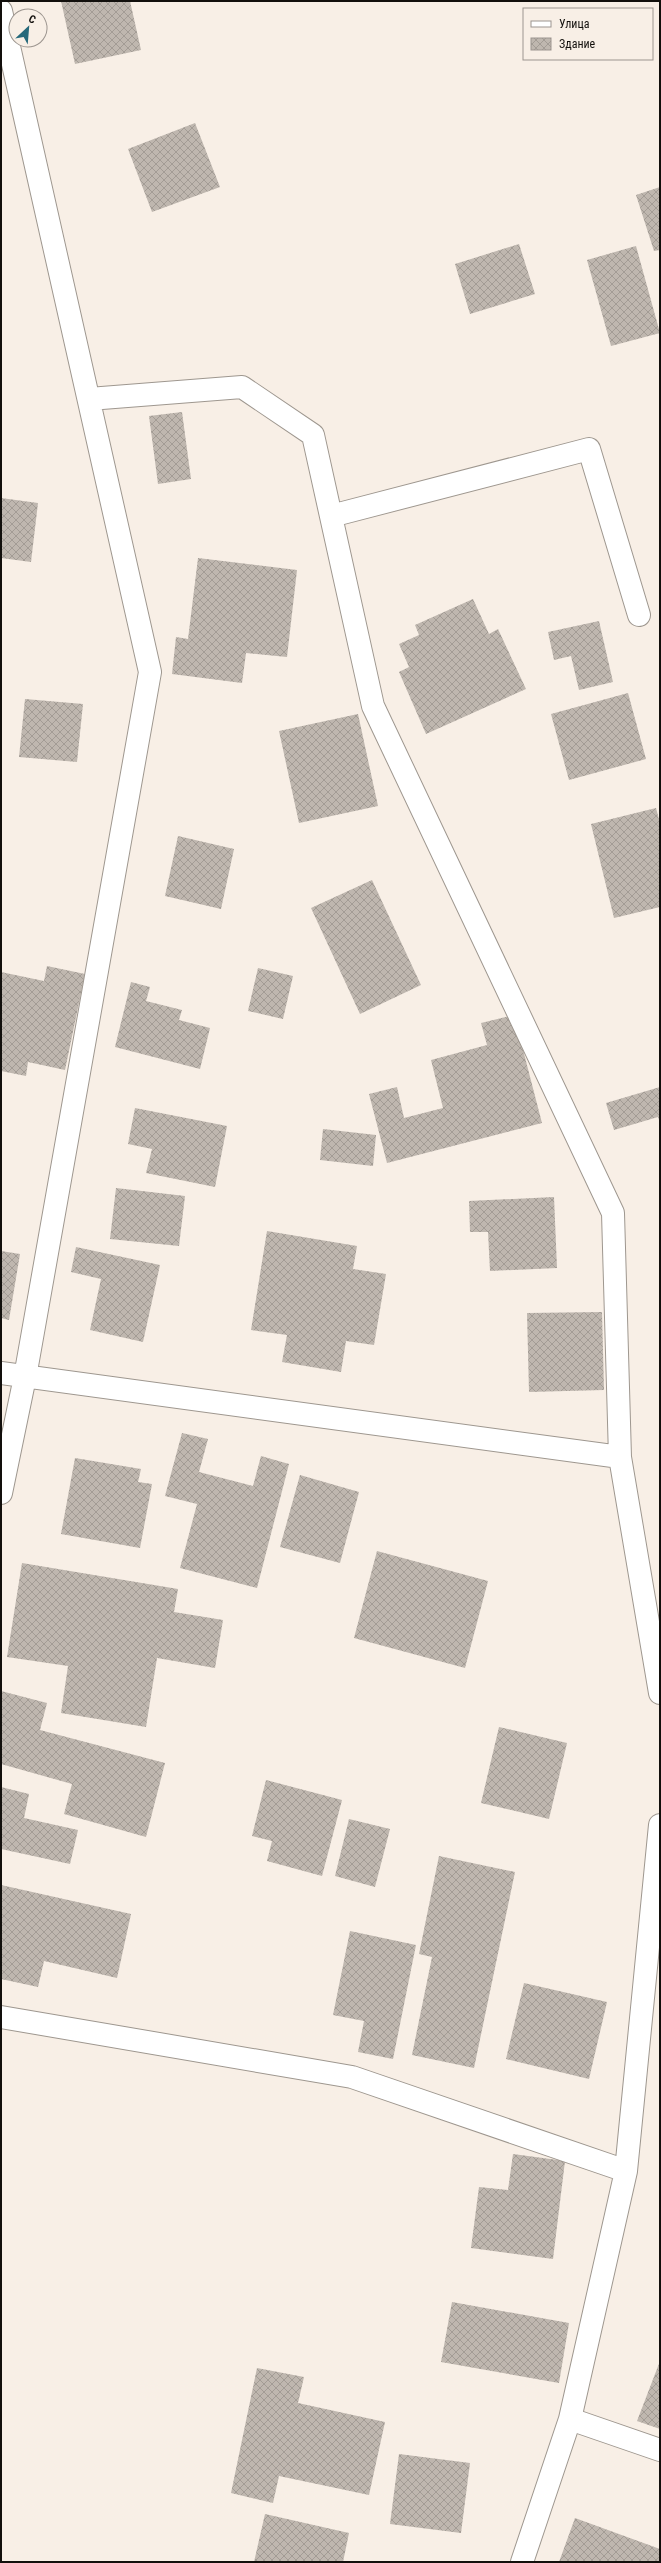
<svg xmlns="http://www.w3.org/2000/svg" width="661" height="2563" viewBox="0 0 661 2563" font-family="'Roboto Condensed',sans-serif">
	<defs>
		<pattern id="building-cross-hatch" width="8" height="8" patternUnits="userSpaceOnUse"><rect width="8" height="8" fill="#bfb7af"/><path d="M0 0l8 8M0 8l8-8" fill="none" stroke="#a39c95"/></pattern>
	</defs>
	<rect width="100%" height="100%" fill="#f8efe6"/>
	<path fill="url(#building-cross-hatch)" d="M61,1H130L141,50L75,64Z
		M195,123L220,187L152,212L128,149Z
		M660,187V250L654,251L636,195Z
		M519,244L535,294L470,314L455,264Z
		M636,246L660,333L611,346L587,260Z
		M182,412L191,479L158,484L149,416Z
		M1,498L38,503L31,562L1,558Z
		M198,558L297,570L287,657L246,653L242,683L172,674L176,637L188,639Z
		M473,599L489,634L498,629L526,689L426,734L399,672L409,667L399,644L419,635L415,625Z
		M599,621L613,682L579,690L571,656L554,660L548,632Z
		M628,693L646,759L569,780L551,714Z
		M25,699L83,704L77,762L19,757Z
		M358,714L378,806L299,823L279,731Z
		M656,808L660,823V907L614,918L591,824Z
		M178,836L234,849L221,909L165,896Z
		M372,880L421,985L360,1014L311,908Z
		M47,966L85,974L65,1070L28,1062L26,1076L1,1071V972L44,981Z
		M258,968L293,976L283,1019L248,1011Z
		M131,982L150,987L146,1001L182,1010L179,1020L210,1028L200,1069L115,1047Z
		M514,1015L542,1123L387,1163L369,1094L397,1087L404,1118L443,1108L431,1060L487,1045L481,1023Z
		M660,1087V1123L658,1117L614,1130L606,1103Z
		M135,1108L227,1126L215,1187L146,1173L152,1149L128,1144Z
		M323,1129L376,1135L373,1166L320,1160Z
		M116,1188L185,1196L179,1246L110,1239Z
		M554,1197L557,1268L490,1271L488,1232H470L469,1201Z
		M267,1231L357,1246L353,1269L386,1274L374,1345L346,1341L341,1372L282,1362L287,1335L251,1330Z
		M76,1247L160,1265L143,1342L90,1330L101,1279L71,1272Z
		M1,1251L20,1254L9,1320L1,1318Z
		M602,1312L604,1390L529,1392L527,1313Z
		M182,1433L208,1439L199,1472L253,1486L261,1456L289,1464L257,1588L180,1568L197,1504L165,1496Z
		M75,1458L141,1469L138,1482L152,1484L140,1548L61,1534Z
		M300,1475L359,1492L340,1563L280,1547Z
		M377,1551L488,1581L465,1668L354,1638Z
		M22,1563L178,1589L174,1612L223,1620L215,1668L157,1658L146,1727L61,1713L68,1666L7,1657Z
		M1,1691L47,1703L40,1730L165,1763L146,1837L64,1814L72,1784L1,1764Z
		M499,1727L567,1743L549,1819L481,1803Z
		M266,1780L342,1800L322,1876L267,1861L272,1841L252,1836Z
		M1,1787L29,1794L24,1818L78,1830L70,1864L1,1849Z
		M349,1819L390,1829L375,1887L335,1876Z
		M439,1856L515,1872L474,2068L412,2055L432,1957L419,1954Z
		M1,1885L131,1914L117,1978L44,1961L38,1987L1,1979Z
		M350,1931L416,1945L393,2059L358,2052L364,2021L333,2015Z
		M524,1983L607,2002L589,2079L506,2059Z
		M513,2154L565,2161L553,2259L471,2248L479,2187L508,2190Z
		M452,2302L569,2323L559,2383L441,2362Z
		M660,2361V2429L637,2421Z
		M257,2368L304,2377L298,2403L385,2422L369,2495L279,2476L273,2503L231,2493Z
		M399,2454L470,2463L461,2533L390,2524Z
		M265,2514L349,2533L343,2562H254Z
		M575,2518L660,2549V2562H559Z"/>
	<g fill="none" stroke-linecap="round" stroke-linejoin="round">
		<defs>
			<path id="minor" d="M1,11L150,672L25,1377L1,1493
				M89,399L242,387L313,435L373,706L613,1213L620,1457L660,1693
				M331,516L589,449L639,615
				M1,1373L620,1457
				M1,2017L352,2077L626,2171
				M570,2419L660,2450
				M522,2562L570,2419L626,2171L660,1825"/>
		</defs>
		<use href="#minor" stroke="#9e978f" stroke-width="24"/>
		<use href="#minor" stroke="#fff" stroke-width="22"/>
	</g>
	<rect width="661" height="2563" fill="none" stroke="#120f0c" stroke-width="4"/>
	<rect x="523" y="8" width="130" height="52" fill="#f8efe6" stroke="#9c958f"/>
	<rect x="531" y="21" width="20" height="6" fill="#ffffff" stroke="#9c958f"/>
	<text x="559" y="28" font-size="12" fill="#120f0c">Улица</text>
	<rect x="531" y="38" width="20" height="12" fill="url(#building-cross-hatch)" stroke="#9c958f"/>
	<text x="559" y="48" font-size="12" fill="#120f0c">Здание</text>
	<g transform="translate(28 28) rotate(26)"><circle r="19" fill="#f8efe6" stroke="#9c958f"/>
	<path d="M0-3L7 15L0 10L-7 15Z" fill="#26697b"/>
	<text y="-6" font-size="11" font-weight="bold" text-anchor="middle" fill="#120f0c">С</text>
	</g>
</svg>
